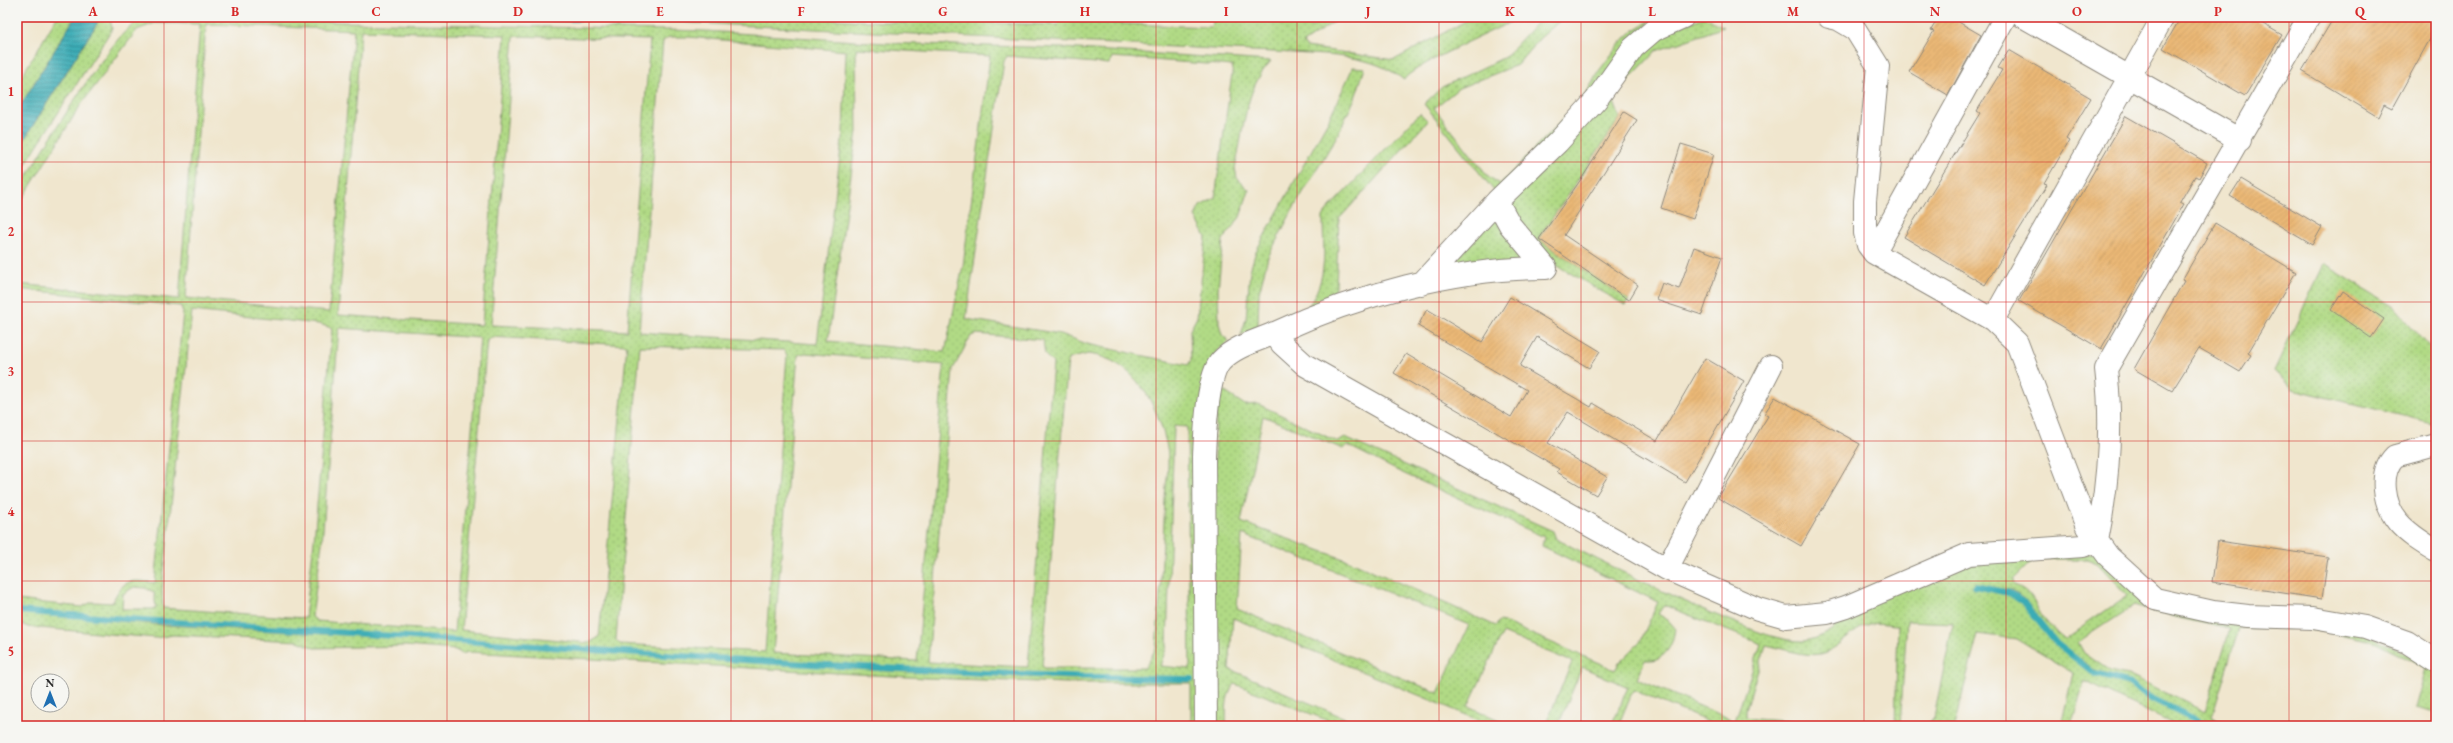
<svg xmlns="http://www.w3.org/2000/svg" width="2453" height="743" viewBox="0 0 2453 743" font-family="'EB Garamond',serif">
	<defs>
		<pattern id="grass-dots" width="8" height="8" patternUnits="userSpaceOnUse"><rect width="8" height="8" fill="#b1da85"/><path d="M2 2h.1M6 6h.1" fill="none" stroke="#98bb73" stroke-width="1.8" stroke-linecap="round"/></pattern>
		<pattern id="water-rules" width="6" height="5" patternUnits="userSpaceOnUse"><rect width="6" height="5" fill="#3bacb6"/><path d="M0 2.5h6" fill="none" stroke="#328c94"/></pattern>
		<pattern id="building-hatch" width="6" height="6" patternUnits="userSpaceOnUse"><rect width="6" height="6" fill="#eab876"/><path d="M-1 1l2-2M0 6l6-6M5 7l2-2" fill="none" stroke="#c99e66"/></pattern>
	</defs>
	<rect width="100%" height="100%" fill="#f6f6f2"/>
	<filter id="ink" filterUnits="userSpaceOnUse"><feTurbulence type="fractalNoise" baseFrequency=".025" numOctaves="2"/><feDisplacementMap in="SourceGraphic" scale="8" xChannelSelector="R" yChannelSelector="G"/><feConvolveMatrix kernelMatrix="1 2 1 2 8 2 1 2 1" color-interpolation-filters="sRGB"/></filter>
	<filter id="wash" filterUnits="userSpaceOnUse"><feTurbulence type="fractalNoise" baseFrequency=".012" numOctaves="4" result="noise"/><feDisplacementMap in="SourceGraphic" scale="16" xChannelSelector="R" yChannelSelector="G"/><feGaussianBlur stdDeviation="0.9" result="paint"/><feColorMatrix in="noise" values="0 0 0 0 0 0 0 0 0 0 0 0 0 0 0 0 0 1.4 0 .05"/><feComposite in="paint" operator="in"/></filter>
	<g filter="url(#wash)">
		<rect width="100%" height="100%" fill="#f0e6ce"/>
		<path fill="url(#grass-dots)" stroke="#6e8258" fill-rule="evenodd" d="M57,17H75L17,111V84Z
			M101,17H110L112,29L17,177V151Z
			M145,17L706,31L885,43L1061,48L1271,61C1244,89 1244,132 1235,168L1237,178L1249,190L1240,217L1223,240L1218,289L1219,323L1222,335L1229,341L1216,352L1198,726H1191V683H1068L926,678L468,652L462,654L456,650L405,646L314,648L298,641L173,635L156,638L28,627L17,622V612L164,625L379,637L887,671L1069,679H1193L887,668L164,622L17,609V600L82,607L92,602L112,603C123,579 130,579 155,583L183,313L181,306L17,289V284L179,299L200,24L155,23L137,30L80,106L17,208V193C43,150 68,108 97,67C111,49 124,27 145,17ZM206,24L354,30L329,312L186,298ZM361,30L505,35L482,325L338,315ZM514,36L650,40L627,331L491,325ZM669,37H688L846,51L843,132L817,344L639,332L663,41ZM856,48L990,56L963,266L945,352L828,341L857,132ZM1007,56L1109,64L1112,57L1233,66L1215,198L1200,206L1195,216L1206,237L1197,317L1190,330L1191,360L1188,365L1087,344L1061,334L966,319L1004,61ZM192,311L319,324L332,328L314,541L305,618L163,608L162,590ZM339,328L480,338L454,632L317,621L312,617L322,543ZM976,334L1043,340L1045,355L1053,363L1028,667L928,662L953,369L971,336ZM491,337L627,345L599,637L589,643L461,630L487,340ZM640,346L784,350L787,355L765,652L620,644L616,640ZM805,353L944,365L917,661L773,653L798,355ZM1088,354C1134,359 1158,405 1167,447C1170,462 1166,483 1165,498C1163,548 1160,598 1156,648L1145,668H1045L1042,666L1068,359ZM1174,426L1187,427L1190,669L1160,666L1167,646ZM134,587L145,588L154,592L156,609H122L123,594Z
			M408,17L575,20L585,17H795L906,23L909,17H924L923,21L1058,25L1061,17H1073L1071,22L1211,27L1215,17H1295L1312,27L1326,17H1341L1303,43L1306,47L1394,60L1473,17H1521C1502,27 1409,67 1404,80C1372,54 1332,56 1293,53L674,22Z
			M1542,17H1564L1540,38L1517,65L1459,88L1434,108L1488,176L1500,184L1584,98L1598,72L1622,41L1634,30L1651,20L1589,100L1495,192L1424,104L1442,87L1505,57Z
			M1705,17L1724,27L1656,51L1612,97L1620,118L1538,239L1629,300L1625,305L1551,262L1506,203L1639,52L1674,28Z
			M1353,67L1365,68L1355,98L1338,134L1292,211L1268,257L1259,293L1258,326L1241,335L1246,319L1250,271L1256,251L1329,119Z
			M1420,113L1428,121L1339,219L1336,288L1330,300L1308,307C1329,275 1323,254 1323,217L1327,210Z
			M1496,217L1536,263L1435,274Z
			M2324,264L2394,307L2436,354V424L2293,389L2274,371Z
			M1219,388L1245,405L1258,404L1338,442L1345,438L1553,531L1556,539C1611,566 1665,594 1721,617C1747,627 1775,641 1803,641C1814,640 1824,635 1834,629L1837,616L1969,559L2018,554H2097L2132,591L2362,632L2436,669V713L2415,708L2426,668L2372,641L2334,633L2301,628H2239L2212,717L2231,726H2213L2142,692L2131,682L2097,672L2058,642L2025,600L2011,590L1974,585L1973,588L1994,590L2008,594L2022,603L2055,644L2095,676L2130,685L2141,694L2206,726H2172L2173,724L2084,681L2071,726H2061L2073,673L2017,639L1978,634L1954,726H1926L1934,717L1953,623L1907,621L1900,726H1895L1898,625C1889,625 1879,622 1870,624C1852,629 1840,649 1820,654C1804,657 1782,648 1766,645L1746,709V717L1756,719L1858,726H1718L1633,690L1618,726H1611L1628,687L1582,667L1558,726H1545L1572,662L1503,633L1468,706L1512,726H1493L1233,618L1229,669L1364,726H1342L1235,684C1224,695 1227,712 1226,726H1215L1213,530L1216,417ZM1263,416L1343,449L1347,445L1398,471L1544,537L1542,546L1658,602L1640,642L1619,663L1615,670L1504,622L1499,621L1496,626L1355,563L1241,522ZM1242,534L1469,625L1438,693L1237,609ZM2034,559H2087L2097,563L2128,595L2065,639C2058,633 2050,627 2044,619C2034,605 2033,591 2014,585L2013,580ZM1664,605L1761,644L1735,721L1637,679L1645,660C1665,662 1673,646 1675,628L1668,620L1658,614ZM2134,605L2165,615L2230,629L2205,712L2132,676L2110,671L2084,653L2078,642Z"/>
		<path fill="url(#water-rules)" stroke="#336c70" d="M75,17H101L17,151V111Z"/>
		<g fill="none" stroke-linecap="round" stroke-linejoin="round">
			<path stroke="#3bacb6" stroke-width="6" d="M512,17L576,19L580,17
				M1975,586L2009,593L2023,602L2056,643L2095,674L2130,683L2141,693L2209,726
				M17,611C156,622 296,629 436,639C687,657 939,675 1191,679"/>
		</g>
		<g id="blocks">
			<path fill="url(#building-hatch)" d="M1939,17H1950L1981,35L1948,95L1909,72L1934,31L1931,30Z
				M2181,17H2251L2282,35L2245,96L2163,48Z
				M2334,17H2436V28L2392,108L2384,104L2378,117L2302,71Z
				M2009,50L2091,98L2066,139L2069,141L2044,184L2047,185L1985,285L1904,237L1980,113L1977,111L2002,70L1998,68Z
				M1624,112L1637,120L1564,235L1638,285L1629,300L1539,239L1584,175Z
				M2126,116L2207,163L2199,178L2195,176L2180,202L2184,204L2101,349L2019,301Z
				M1681,144L1714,154L1693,219L1661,208Z
				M2241,179L2322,227L2312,245L2230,196Z
				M2215,223L2296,272L2248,353L2251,355L2240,372L2199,348L2172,391L2134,369L2184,281L2182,280Z
				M1694,247L1722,257L1702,315L1656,300L1662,283L1679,289Z
				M2343,291L2384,319L2371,338L2331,310Z
				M1510,297L1600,351L1589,368L1537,337L1520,366L1591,407L1593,403L1657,441L1705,358L1744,381L1685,482L1568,412L1548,443L1607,477L1596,495L1557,472L1559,469L1394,373L1406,354L1511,417L1527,390L1418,326L1427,309L1482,342Z
				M1775,397L1860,444L1801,546L1718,498L1768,416L1764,414Z
				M2218,541L2328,557L2322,599L2212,582Z"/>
		</g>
	</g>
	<g filter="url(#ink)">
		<use href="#blocks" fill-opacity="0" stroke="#8e887c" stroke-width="1"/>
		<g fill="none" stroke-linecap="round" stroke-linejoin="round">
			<defs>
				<path id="minor" d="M1829,17L1838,19L1855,29L1878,66L1865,201V233L1868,245L1874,253L1993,320L2017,343L2087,527L2108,556L2155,599L2213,612L2248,616L2313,618L2365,627L2407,642L2436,661
					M2024,17L2240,140
					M1874,253L2005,17
					M1421,284L1497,201L1558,142L1596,100L1633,48L1654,30L1683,17
					M1993,320L2163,17
					M1274,333L1282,344L1305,365L1667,569L1758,609L1786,617L1827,613L1846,607L1969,554L2083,546L2097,541C2108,485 2113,427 2106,369L2309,17
					M2436,445L2395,456C2378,473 2384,505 2398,522C2408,534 2423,543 2436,551
					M1667,569L1771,366
					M1206,726L1204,455C1205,434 1207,376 1221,361C1235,346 1257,341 1275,333C1357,295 1455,268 1546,268L1510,225L1497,201"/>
			</defs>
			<use href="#minor" stroke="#8e887c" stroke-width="24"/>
			<use href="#minor" stroke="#fff" stroke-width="22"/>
		</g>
	</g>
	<path fill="none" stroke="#d62828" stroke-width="1" stroke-opacity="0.55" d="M164,17V726M305,17V726M447,17V726M589,17V726M731,17V726M872,17V726M1014,17V726M1156,17V726M1297,17V726M1439,17V726M1581,17V726M1722,17V726M1864,17V726M2006,17V726M2148,17V726M2289,17V726M17,162H2436M17,302H2436M17,441H2436M17,581H2436"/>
	<rect width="2453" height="743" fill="none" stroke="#f6f6f2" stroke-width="44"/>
	<g transform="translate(50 693)"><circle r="19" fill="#f6f6f2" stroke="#a5a5a2"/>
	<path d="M0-3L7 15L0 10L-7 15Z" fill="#1f6fb2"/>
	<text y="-6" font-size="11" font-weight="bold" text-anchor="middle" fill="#2b2b2b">N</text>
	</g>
	<rect x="22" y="22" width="2409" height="699" fill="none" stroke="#d62828" stroke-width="1.5"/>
	<g font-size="13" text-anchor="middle" font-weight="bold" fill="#d62828">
		<text x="93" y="16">A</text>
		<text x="235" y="16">B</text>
		<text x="376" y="16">C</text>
		<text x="518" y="16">D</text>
		<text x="660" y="16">E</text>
		<text x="801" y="16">F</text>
		<text x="943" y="16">G</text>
		<text x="1085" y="16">H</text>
		<text x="1226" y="16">I</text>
		<text x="1368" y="16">J</text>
		<text x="1510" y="16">K</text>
		<text x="1652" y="16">L</text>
		<text x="1793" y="16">M</text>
		<text x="1935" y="16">N</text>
		<text x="2077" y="16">O</text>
		<text x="2218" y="16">P</text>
		<text x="2360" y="16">Q</text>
		<text x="11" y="96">1</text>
		<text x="11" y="236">2</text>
		<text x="11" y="376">3</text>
		<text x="11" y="516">4</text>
		<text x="11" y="656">5</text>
	</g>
</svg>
